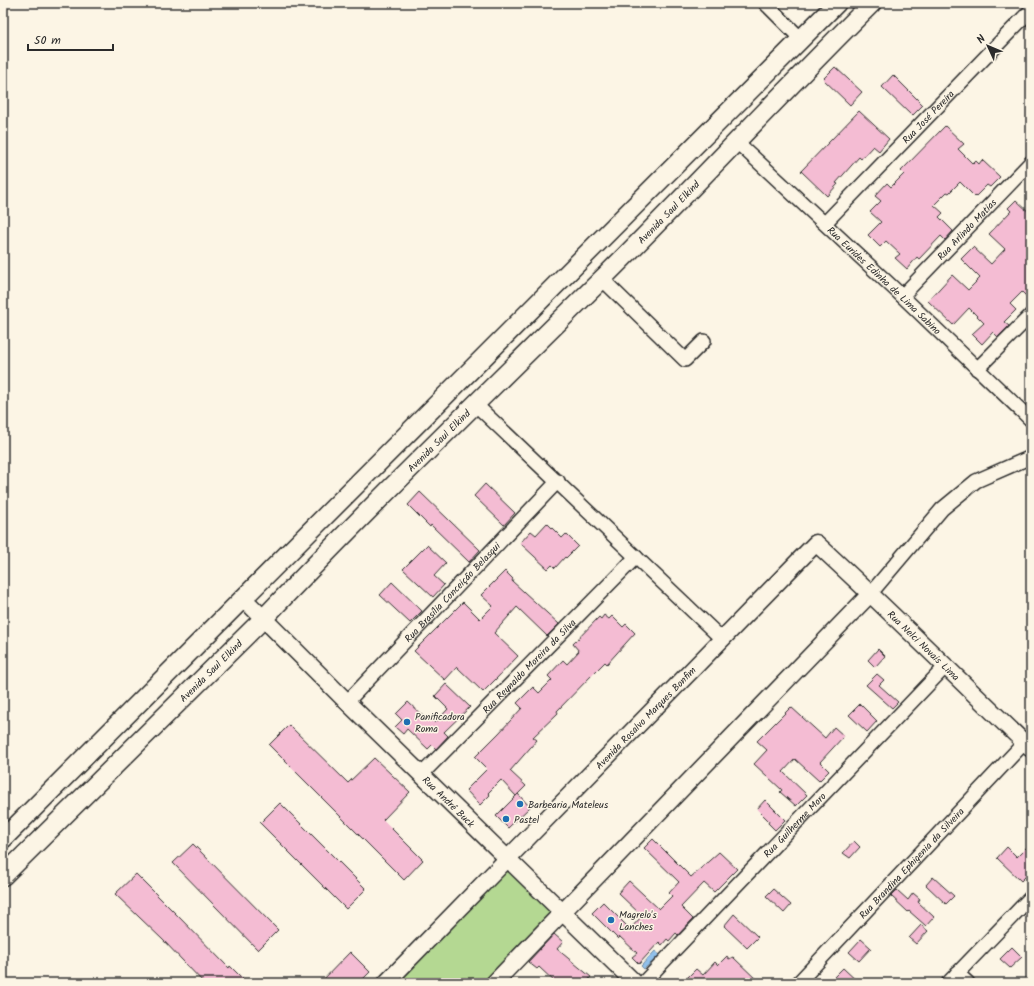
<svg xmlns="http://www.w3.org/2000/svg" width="1034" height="986" viewBox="0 0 1034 986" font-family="Kalam,sans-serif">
	<rect width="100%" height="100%" fill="#fcf5e5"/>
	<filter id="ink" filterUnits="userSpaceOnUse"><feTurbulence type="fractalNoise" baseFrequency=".025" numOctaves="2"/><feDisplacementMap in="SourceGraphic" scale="8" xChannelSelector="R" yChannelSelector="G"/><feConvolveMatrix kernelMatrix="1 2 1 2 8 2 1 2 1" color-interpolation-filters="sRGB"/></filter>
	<g filter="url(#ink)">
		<path fill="#b4d892" stroke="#70825e" d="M507,868L551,909L549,914L483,983H397Z"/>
		<path fill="#90c0eb" stroke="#68849e" d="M655,951L661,956L652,964L651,963L644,969L641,966Z"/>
		<path fill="#f4bcd3" stroke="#2b2b2b" d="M835,67L862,92L850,105L823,79Z
			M893,75L923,105L912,116L882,87Z
			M859,111L889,139L879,151L873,146L861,159L859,157L836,183L838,184L827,196L801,171Z
			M945,126L964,144L958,149L973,164L976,161L979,164L982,160L1000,177L990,187L987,185L975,197L960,182L949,193L947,192L934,205L943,213L939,217L953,231L945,240L941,236L919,259L917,257L907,269L895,258L900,254L886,241L880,247L868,235L881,222L870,212L881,201L875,196L887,183L891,187L904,174L901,171Z
			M1016,200L1031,214V301L1022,292L1010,304L1016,310L1004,322L1009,326L998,337L993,332L982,344L972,334L984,323L969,308L953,325L928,301L952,275L968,290L980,278L961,259L973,247L991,264L1005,249L989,234L1011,211L1008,208Z
			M485,484L515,513L504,525L474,496Z
			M420,492L480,550L469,562L431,525L430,527L408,505Z
			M547,523L562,538L566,534L578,546L566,558L565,557L555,568L552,565L548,569L520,543L531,531L536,535Z
			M427,545L446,563L434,576L444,585L433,597L403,569Z
			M505,571L513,579L512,581L559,624L547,636L517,607L494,633L518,656L496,679L483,692L457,667L445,680L414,651L463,602L480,619L493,606L481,595Z
			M392,582L422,611L410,623L380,595Z
			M604,615L609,619L612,616L623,627L626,624L635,633L607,664L605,662L593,674L557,711L558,713L533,737L537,740L510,771L526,786L516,796L501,780L488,793L490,795L480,805L466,790L487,769L475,757L499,733L522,708L517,703L533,687L539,693L552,680L548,676L563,660L567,664L579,651L573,644L599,617L601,619Z
			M878,649L885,656L875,667L868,660Z
			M877,674L884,680L879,685L898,702L892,708L866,685Z
			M446,684L470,707L444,732L448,736L436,749L432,745L428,749L407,729L403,734L395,727L402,720L396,714L408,702L427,720L429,717L435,723L448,709L435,696Z
			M860,704L877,721L867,732L849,715Z
			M791,707L825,738L834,727L844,736L820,762L829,771L819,781L795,759L783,772L807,795L796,806L780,792L782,790L754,764L767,750L757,741Z
			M289,725L348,783L374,758L410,792L383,820L423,860L404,880L269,745Z
			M518,794L530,807L508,828L496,816Z
			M765,800L785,820L775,830L768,823L769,821L757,809Z
			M280,803L366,889L346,909L260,823Z
			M653,839L691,877L719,852L737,869L714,892L704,883L681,907L693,919L678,935L676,933L669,941L667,939L662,945L659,942L639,964L632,957L637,953L620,937L618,939L592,913L603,902L630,929L642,916L618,893L629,881L659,909L672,896L669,893L679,882L644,848Z
			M854,841L860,847L850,858L843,853Z
			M1031,843V871L1021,881L997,858L1007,847L1017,857Z
			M193,844L278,930L258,950L173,863Z
			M136,874L176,914L229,968L230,966L247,983H204L163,940L115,894Z
			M933,877L954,896L946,904L926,885Z
			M773,889L791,905L784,913L766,896Z
			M897,890L908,900L913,893L920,899L918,902L934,917L926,926L909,911L908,912L891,896Z
			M734,914L758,937L747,948L724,926Z
			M921,925L928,931L916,944L909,938Z
			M554,934L563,942L557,949L591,977L585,983H556L539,967L537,969L528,962Z
			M861,939L871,948L859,961L849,952Z
			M1012,947L1022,957L1010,968L1000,959Z
			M350,952L370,972L359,983H320Z
			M727,956L729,959L733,957L760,983H682L696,969L703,975L715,962L718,965Z
			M843,968L859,983H828Z"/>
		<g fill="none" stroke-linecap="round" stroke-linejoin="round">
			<defs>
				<g id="minor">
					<path d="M765,3L801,39"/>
					<path id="s1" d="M737,142L902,296L1031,420"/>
					<path id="s2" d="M825,223L1031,10"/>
					<path d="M602,279L685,360L704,341"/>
					<path id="s3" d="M902,296L1031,162"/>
					<path d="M977,369L1031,315"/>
					<path d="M475,404L722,639"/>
					<path d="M871,593L942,509L976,481L1031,457"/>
					<path id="s4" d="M347,702L558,481"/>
					<path id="s5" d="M422,774L636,557"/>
					<path d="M957,973L968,983"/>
					<path id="s6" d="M643,983L945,667"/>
					<path id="s7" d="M798,983L1024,743"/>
					<path d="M948,983L1031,897"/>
				</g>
				<g id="tertiary">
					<path id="s8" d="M244,599L347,702L635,983"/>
					<path id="s9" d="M386,983L816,543C889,610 959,680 1031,749"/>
					<path d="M494,983L871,593"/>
				</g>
				<g id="secondary">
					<path d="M3,839L837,3"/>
					<path id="s10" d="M3,876L263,619C373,503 488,392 601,280C693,189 780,94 872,3"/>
				</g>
			</defs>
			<use href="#minor" stroke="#2b2b2b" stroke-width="16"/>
			<use href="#tertiary" stroke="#2b2b2b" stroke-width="19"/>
			<use href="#secondary" stroke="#2b2b2b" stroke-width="21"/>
			<use href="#minor" stroke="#fcf5e5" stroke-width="13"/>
			<use href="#tertiary" stroke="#fcf5e5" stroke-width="16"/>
			<use href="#secondary" stroke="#fcf5e5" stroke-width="18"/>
		</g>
	</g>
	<g fill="#1f6fb2" stroke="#fcf5e5" stroke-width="1.5">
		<circle cx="407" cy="722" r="4"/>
		<circle cx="520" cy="804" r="4"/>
		<circle cx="506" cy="819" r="4"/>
		<circle cx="611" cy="920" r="4"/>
	</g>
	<g text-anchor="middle" stroke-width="3" stroke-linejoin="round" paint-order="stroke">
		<g font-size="10" fill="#2b2b2b" stroke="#fcf5e5">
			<text dy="4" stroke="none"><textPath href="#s2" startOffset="148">Rua José Pereira</textPath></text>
			<text dy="4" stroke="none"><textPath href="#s10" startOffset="940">Avenida Saul Elkind</textPath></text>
			<text dy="4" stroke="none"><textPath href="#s3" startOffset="93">Rua Arlindo Matias</textPath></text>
			<text dy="4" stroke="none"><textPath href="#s1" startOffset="202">Rua Eurides Edinha de Lima Sabino</textPath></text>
			<text dy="4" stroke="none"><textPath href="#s10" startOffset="616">Avenida Saul Elkind</textPath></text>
			<text dy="4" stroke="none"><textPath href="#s4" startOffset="152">Rua Brasília Conceição Belasqui</textPath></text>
			<text dy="4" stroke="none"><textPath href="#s9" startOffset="764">Rua Nelci Novais Lima</textPath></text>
			<text dy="4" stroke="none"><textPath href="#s5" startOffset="152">Rua Reynaldo Moreira da Silva</textPath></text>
			<text dy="4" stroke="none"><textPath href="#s10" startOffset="292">Avenida Saul Elkind</textPath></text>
			<text dy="4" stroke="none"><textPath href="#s9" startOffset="371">Avenida Rosalvo Marques Bonfim</textPath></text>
			<text dy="4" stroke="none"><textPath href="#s8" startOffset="288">Rua André Buck</textPath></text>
			<text dy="4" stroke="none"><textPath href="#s6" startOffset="219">Rua Guilherme Moro</textPath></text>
			<text dy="4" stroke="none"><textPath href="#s7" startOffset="165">Rua Brandina Ephigenia da Silveira</textPath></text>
		</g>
		<g font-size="10" fill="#2b2b2b" stroke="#fcf5e5" text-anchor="start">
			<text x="415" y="720">Panificadora<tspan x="415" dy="12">Roma</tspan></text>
			<text x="528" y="808">Barbearia Mateleus</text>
			<text x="514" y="823">Pastel</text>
			<text x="619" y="918">Magrelo's<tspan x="619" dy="12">Lanches</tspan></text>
		</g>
	</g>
	<rect width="1034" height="986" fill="none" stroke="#fcf5e5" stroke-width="16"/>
	<rect x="8" y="8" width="1018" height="970" fill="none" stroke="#2b2b2b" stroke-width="1.5" filter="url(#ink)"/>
	<g transform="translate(988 46) rotate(314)" stroke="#fcf5e5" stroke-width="3" paint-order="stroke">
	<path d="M0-3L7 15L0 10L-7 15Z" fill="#2b2b2b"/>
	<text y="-6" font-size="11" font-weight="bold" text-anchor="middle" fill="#2b2b2b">N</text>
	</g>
	<path d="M28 44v6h85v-6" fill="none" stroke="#2b2b2b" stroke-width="2"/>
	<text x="34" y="44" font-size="12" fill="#2b2b2b" stroke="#fcf5e5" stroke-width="3" paint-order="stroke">50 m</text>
</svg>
